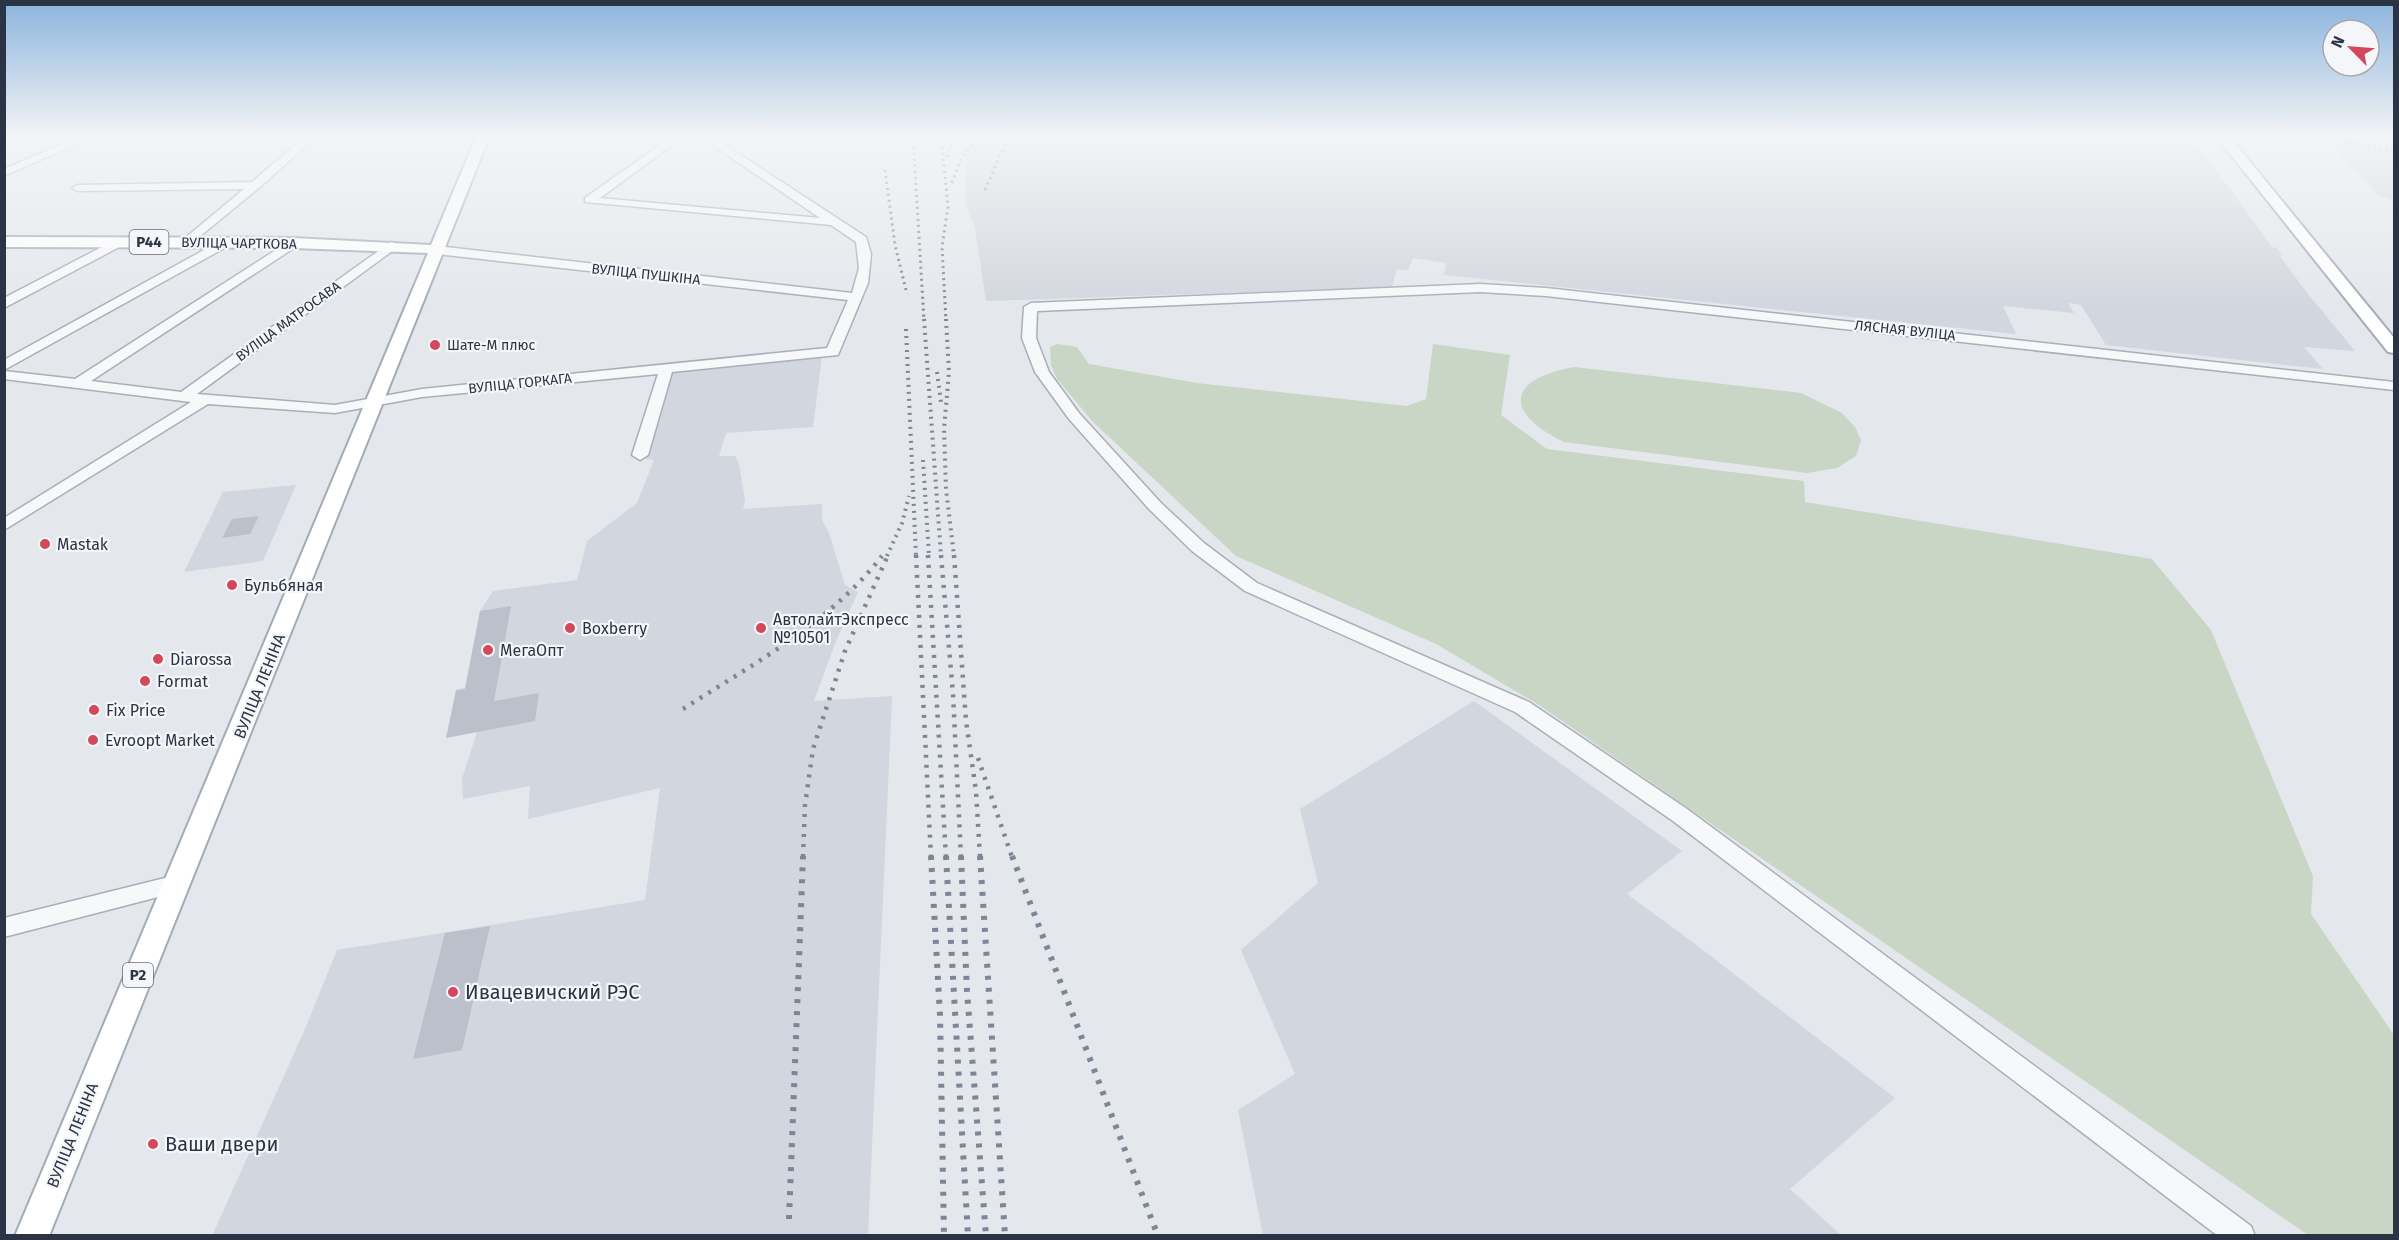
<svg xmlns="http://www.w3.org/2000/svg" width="2399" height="1240" viewBox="0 0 2399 1240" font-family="'Fira Sans',sans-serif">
	<rect width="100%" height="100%" fill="#e4e7ec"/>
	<path fill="#d2d6de" d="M958,135H2182L2190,146L2198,147L2215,168L2272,247L2277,248L2282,255H2279L2308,294L2355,351L2304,347L2323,369L2106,345L2081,305L2068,303L2074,313L2003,306L2016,334L1444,275L1446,263L1413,258L1408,270L1397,269L1392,287L986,301L975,228L965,202L966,155L968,152L958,151Z
		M2322,135H2394V204L2389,198L2380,197Z
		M822,356L813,427L726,433L719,456H735L739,464L745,500L743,509L822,504V520L829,533L845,585L858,592L836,641L814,701L892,696L868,1235L212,1236L305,1029L337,950L645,900L660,788L528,819L530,786L463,799L462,779L477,732L456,690L465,688L480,611L493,591L577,580L587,541L637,503L654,460L632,457L658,372Z
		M296,485L263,561L184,572L223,492Z
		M1474,701L1682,851L1627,894L1695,944L1895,1098L1790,1189L1840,1234L1838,1235H1263L1238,1110L1295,1074L1241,950L1318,883L1300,809Z"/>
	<path fill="#c9d6c5" d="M1057,344L1077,347L1089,364L1197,383L1407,406L1426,399L1433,344L1510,355L1501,415L1547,449L1804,481L1805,502L2152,559L2211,630L2313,876L2311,914L2394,1035V1235H2308L1539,705L1436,644L1236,556L1093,422L1057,379L1051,365L1050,347Z
		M1574,367L1801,393L1842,413L1855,427L1861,440L1856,456L1837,468L1807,473L1564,442C1503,412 1507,379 1574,367Z"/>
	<path fill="#bbc0ca" d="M259,516L250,534L222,538L232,519Z
		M511,606L494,701L539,693L535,721L446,738L456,690L465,689L480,611Z
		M490,926L462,1050L413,1059L445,933Z"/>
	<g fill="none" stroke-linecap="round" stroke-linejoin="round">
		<defs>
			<path id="minor" d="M4,135H13L4,140Z
				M83,135H97L4,176V169Z
				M307,135H318L260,187L188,246L182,242L184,239L244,189L78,191L72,188L78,185L252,182Z
				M674,135H686L600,198L820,218L698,135H710L866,237L871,254L868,283L838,355L672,372L648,455L640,460L632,455L658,374L422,397L335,413L208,404L4,530V518L191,402L4,379V371L75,379L293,239L299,243L297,246L91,381L181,392L391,242L395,243V249L197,394L335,405L422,389L827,348L848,300L437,254L431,250L437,246L852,293L859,268L856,242L831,225L585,202V198Z
				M119,238L125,242L123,245L4,308V298Z
				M224,239L230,243L228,246L4,370V360Z
				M1480,284L1546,288L2394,382V390L1546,296L1480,292L1037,311L1036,338L1049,372L1079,413L1161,503L1204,543L1257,583L1529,702L1687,809L2251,1226L2255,1236H2218L1673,821L1515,712L1245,591L1192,551L1149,509L1069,419L1035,372L1022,338L1024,307L1031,303Z
				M177,875L185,878L188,884L185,890L4,937V918Z"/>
			<path id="major" d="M477,135H490L49,1236H15L428,253L293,248L4,247V237L293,238L431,245Z
				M2215,135H2228L2394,338V353L2388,352Z"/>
		</defs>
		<use href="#minor" stroke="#a9aeb7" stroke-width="3"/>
		<use href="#major" stroke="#a3abb8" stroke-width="4"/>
		<use href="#minor" fill="#f7f8fa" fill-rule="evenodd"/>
		<use href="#major" fill="#fff" fill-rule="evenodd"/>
		<path stroke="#7d8696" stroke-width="3" stroke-dasharray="2 4" stroke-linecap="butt" d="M913,135L924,321
			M941,135L948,207L942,247L946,321
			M2315,135L2394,152
			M947,157L953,135
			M885,170L895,245L907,294
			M952,183L962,156L981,135
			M985,190L1009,135"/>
		<path stroke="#7d8696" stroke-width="4" stroke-dasharray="2 5" stroke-linecap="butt" d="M924,319L941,556
			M946,319L949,372L944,429L946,489L954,556
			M906,329L916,556
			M937,372L941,402
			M923,460L929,556
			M887,556L902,523L909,496"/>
		<path stroke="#7d8696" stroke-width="4.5" stroke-dasharray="3 7" stroke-linecap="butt" d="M916,555L931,857
			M928,555L946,857
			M941,555L953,694L961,857
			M954,555L966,721L976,791L980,857
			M683,709C753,664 830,623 882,556
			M978,758L1012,857
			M803,857L805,805L813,749L845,651L888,555"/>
		<path stroke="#7d8696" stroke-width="6" stroke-dasharray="4 8" stroke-linecap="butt" d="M931,856L940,1015L944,1236
			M946,856L968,1236
			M961,856L967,991L986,1236
			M980,856L1005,1236
			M1012,856L1158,1236
			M789,1219L803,856"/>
	</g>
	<linearGradient id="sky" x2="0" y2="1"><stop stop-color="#8bb4dd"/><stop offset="0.44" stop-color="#f3f4f6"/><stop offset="1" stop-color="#f3f4f6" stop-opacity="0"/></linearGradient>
	<rect width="2399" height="309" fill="url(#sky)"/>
	<g fill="#d1495b" stroke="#f4f6f9" stroke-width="2">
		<circle cx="435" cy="345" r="6"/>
		<circle cx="45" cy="544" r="6"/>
		<circle cx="232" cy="585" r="6"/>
		<circle cx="570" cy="628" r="6"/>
		<circle cx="761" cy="628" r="6"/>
		<circle cx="488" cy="650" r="6"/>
		<circle cx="158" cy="659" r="6"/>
		<circle cx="145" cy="681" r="6"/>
		<circle cx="94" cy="710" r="6"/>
		<circle cx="93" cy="740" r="6"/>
		<circle cx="453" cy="992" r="6"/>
		<circle cx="153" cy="1144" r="6"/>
	</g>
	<g text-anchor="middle" stroke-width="4.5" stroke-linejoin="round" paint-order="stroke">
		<g font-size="14" fill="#2b3445" stroke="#f4f6f9">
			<text transform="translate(239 243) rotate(1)" y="5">ВУЛІЦА ЧАРТКОВА</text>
			<text transform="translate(646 274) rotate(6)" y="5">ВУЛІЦА ПУШКІНА</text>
			<text transform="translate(288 321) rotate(-36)" y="5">ВУЛІЦА МАТРОСАВА</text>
			<text transform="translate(1905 330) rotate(6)" y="5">ЛЯСНАЯ ВУЛІЦА</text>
			<text transform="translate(520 383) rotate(-6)" y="5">ВУЛІЦА ГОРКАГА</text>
		</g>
		<g font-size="14" fill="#2b3445" stroke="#f4f6f9" text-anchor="start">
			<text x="447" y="350">Шате-М плюс</text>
		</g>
		<g fill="#f4f6f9" stroke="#676e7b" stroke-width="1.5">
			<rect x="129.5" y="230" width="39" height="24" rx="4.5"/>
			<rect x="123" y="963" width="30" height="24" rx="4.5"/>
		</g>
		<g font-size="15" font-weight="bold" fill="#2b3445">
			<text x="149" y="247">Р44</text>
			<text x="138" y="980">Р2</text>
		</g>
		<g font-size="16" fill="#2b3445" stroke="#f4f6f9" text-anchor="start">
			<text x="57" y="550">Mastak</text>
			<text x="244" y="591">Бульбяная</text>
			<text x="773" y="625">АвтолайтЭкспресс<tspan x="773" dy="18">№10501</tspan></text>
			<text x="582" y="634">Boxberry</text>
			<text x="500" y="656">МегаОпт</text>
			<text x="170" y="665">Diarossa</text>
			<text x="157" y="687">Format</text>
			<text x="106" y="716">Fix Price</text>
			<text x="105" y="746">Evroopt Market</text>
		</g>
		<g font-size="16" fill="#2b3445" stroke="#f4f6f9">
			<text transform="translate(259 686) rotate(-68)" y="6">ВУЛІЦА ЛЕНІНА</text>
			<text transform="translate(72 1135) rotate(-68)" y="6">ВУЛІЦА ЛЕНІНА</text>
		</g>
		<g font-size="20" fill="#2b3445" stroke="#f4f6f9" text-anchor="start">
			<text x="465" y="999">Ивацевичский РЭС</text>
			<text x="165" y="1151">Ваши двери</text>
		</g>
	</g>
	<rect width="2399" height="1240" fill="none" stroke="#2b3445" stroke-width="12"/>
	<g transform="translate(2351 48) rotate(295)"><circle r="28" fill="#f4f6f9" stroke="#a4a8b1" stroke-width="1.5"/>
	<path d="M0-4.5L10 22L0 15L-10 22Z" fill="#d1495b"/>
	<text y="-9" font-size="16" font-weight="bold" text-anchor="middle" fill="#2b3445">N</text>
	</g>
</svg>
